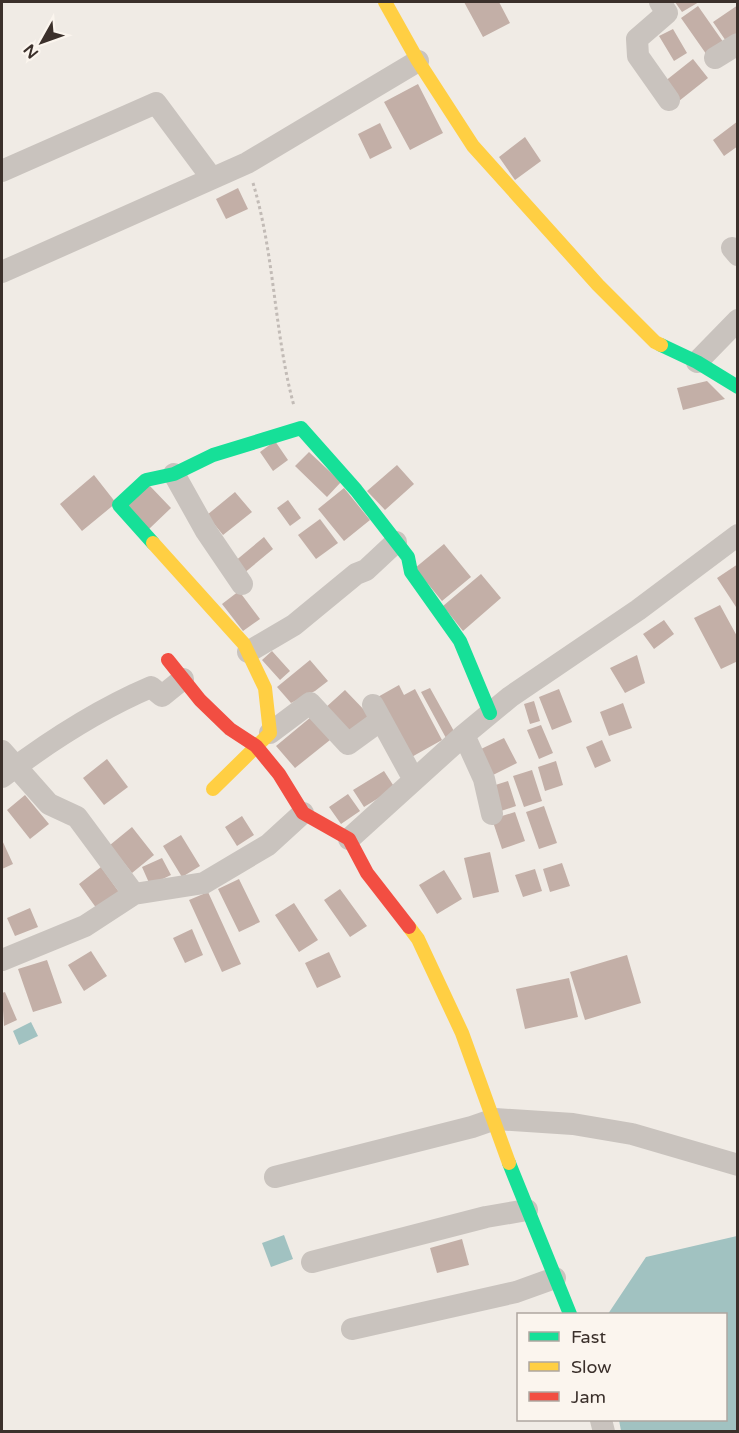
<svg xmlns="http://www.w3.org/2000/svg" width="739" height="1433" viewBox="0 0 739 1433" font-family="'Varela Round',sans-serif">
	<rect width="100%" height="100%" fill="#f0ebe5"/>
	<path fill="#a1c2c1" d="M31,1022L38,1036L19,1045L13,1031Z
		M284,1235L293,1259L271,1267L262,1243Z
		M737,1236V1431H621L619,1420H726V1314H608L646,1257Z"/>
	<path fill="#c3afa7" d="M464,2H499L510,23L483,37Z
		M675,2H699L682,12Z
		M738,5V37L728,44L713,22Z
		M698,6L726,46L709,58L681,18Z
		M673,29L687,53L674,61L659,36Z
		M693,59L708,78L679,101L664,82Z
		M418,84L443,133L410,150L384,102Z
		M738,121V146L724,156L713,140Z
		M380,123L392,148L370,159L358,134Z
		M525,137L541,161L515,180L499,157Z
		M238,188L248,209L226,219L216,199Z
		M707,381L725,399L683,410L677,388Z
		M275,441L288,460L273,471L260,452Z
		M309,452L341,482L327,497L295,466Z
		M397,465L414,484L385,510L367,491Z
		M94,475L116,503L82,531L60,504Z
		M149,485L171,508L149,529L127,506Z
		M344,488L370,520L344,541L318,509Z
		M235,492L252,512L223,535L207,515Z
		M288,500L301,518L290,526L277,508Z
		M320,519L338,543L316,559L298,535Z
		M264,537L273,549L243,574L234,562Z
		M444,544L471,577L442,601L415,568Z
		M738,564V610L717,578Z
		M481,574L501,598L463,631L443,606Z
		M239,591L260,619L243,631L222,604Z
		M720,605L738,638V661L721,669L694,618Z
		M664,620L674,634L654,649L643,634Z
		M272,651L290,671L280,680L262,660Z
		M637,655L645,683L625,693L610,668Z
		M310,660L328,681L315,691L291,703L277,687Z
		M399,685L404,695L415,689L442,740L408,759L376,698Z
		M430,688L455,733L446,738L421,692Z
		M559,689L572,722L552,730L539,697Z
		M345,690L369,715L348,735L324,709Z
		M534,701L540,721L530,724L524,704Z
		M623,703L632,728L609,736L600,712Z
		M311,717L330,740L295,768L276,746Z
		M541,725L553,753L539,759L527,730Z
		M504,738L517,763L493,775L481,749Z
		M602,740L611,761L595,768L586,747Z
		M107,759L128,787L104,805L83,778Z
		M556,761L563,785L545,791L538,767Z
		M532,770L542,801L524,807L513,776Z
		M384,771L395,788L364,807L353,790Z
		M508,781L516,806L498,812L489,787Z
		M348,794L360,811L341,824L329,807Z
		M25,795L49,824L30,839L7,810Z
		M544,806L557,843L539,849L526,812Z
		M515,812L525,841L502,849L492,819Z
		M242,816L254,835L237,846L225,827Z
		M132,827L154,855L132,873L110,845Z
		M181,835L200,866L182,877L163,846Z
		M2,840L13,864L2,869Z
		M490,852L499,892L473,898L464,858Z
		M162,858L171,875L150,885L142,867Z
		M562,863L570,886L550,892L543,869Z
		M101,867L119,892L97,909L79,884Z
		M535,869L542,891L523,897L515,875Z
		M444,870L462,899L437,914L419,885Z
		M239,879L260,922L239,932L218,889Z
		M340,889L367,926L350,937L324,900Z
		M208,892L241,964L222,972L189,900Z
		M294,903L318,940L299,952L275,915Z
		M30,908L38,927L15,936L7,918Z
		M192,929L203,955L185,963L173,938Z
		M91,951L107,976L84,991L68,965Z
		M329,952L341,977L317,988L305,963Z
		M627,955L641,1003L585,1020L570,972Z
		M47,960L62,1003L33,1012L18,969Z
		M569,978L578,1017L525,1029L516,989Z
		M5,992L17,1020L4,1026L2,993Z
		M462,1239L469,1265L437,1273L430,1248Z"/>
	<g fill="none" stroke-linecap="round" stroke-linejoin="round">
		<path stroke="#c2bbb6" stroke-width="3" stroke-dasharray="3 3" stroke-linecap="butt" d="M253,183C275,256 274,333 294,406"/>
		<path stroke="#c9c3be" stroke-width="22" d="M660,2L667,13L637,39L638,56L669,100
			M715,58L738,44
			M2,171L156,103L211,177
			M732,248L738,255
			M2,272L247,163L418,61
			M697,362L738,320
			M174,474L206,531L242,584
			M248,652L294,625L356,574L366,570L396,542
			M373,705L414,780
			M270,733L310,703L348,744L381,720
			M464,735L484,779L492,814
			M2,751L49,804L77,817L134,894
			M2,777C48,742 97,710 151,687L162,696L183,679
			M349,839L464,735L510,697L638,610L738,535
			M2,960L85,926L134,894L204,883L268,845L303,813
			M275,1177L472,1127L495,1119L573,1124L632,1134L738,1165
			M312,1262L486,1217L527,1210
			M352,1329L516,1292L555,1278
			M601,1420L604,1432"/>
		<path stroke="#16e098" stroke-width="14" d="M661,345L697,362L738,387
			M153,543L119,505L146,480L174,474L213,455L301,428L356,490L408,557L411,572L460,641L490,713
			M509,1163L570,1314"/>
		<path stroke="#ffcf43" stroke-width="14" d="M385,2L418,61L473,146L598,285L655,342L661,345
			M153,543L244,644L265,688L270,733L213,789
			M409,927L418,939L462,1033L509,1163"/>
		<path stroke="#f24e42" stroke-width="14" d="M168,660L200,700L230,729L256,746L279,774L303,813L349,839L367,873L409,927"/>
	</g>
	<rect width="739" height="1433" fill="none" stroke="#3b302b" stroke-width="6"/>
	<rect x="517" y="1313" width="210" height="108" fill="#fbf5ee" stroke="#aea6a0" stroke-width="1.5"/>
	<rect x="529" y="1332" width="30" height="9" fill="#16e098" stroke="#aea6a0" stroke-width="1.5"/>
	<text x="571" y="1343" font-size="18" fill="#3b302b">Fast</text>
	<rect x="529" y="1362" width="30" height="9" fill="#ffcf43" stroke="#aea6a0" stroke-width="1.5"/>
	<text x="571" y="1373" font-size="18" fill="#3b302b">Slow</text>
	<rect x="529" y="1392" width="30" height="9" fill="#f24e42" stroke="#aea6a0" stroke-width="1.5"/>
	<text x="571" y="1403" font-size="18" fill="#3b302b">Jam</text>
	<g transform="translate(42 42) rotate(230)" stroke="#fbf5ee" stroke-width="4.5" paint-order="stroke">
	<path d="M0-4.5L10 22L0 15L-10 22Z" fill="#3b302b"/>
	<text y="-9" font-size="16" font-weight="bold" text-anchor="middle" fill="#3b302b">N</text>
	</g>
</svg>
